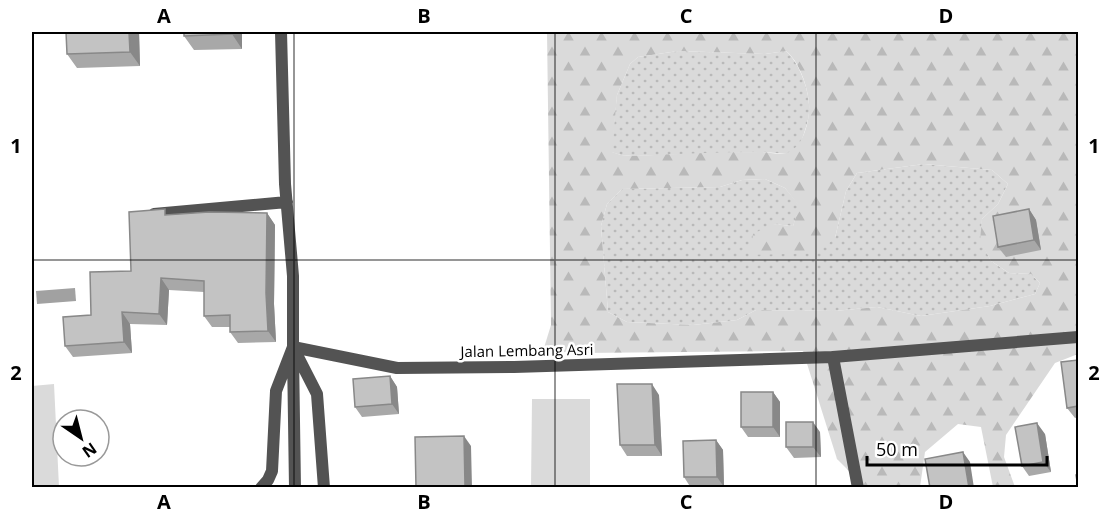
<svg xmlns="http://www.w3.org/2000/svg" width="1110" height="519" viewBox="0 0 1110 519" font-family="'Open Sans',sans-serif">
	<defs>
		<pattern id="grass-dots" width="8" height="8" patternUnits="userSpaceOnUse" patternTransform="scale(1.5)"><rect width="8" height="8" fill="#dadada"/><path d="M2 2h.1M6 6h.1" fill="none" stroke="#b9b9b9" stroke-width="1.8" stroke-linecap="round"/></pattern>
		<pattern id="forest-firs" width="22" height="20" patternUnits="userSpaceOnUse" patternTransform="scale(1.5)"><rect width="22" height="20" fill="#dadada"/><path d="M5 1l3.5 6h-7zM16 11l3.5 6h-7z" fill="#b9b9b9"/></pattern>
	</defs>
	<rect width="100%" height="100%" fill="#fff"/>
	<path fill="url(#grass-dots)" d="M678,51L765,54L786,51C800,63 811,94 809,113C808,124 803,135 800,146L788,154L763,152L633,156L621,155L611,152L617,95L630,64L638,57Z
		M924,164L992,170L1008,184L998,204L982,219L981,241L991,261L1009,273L1031,274L1040,283L1035,294L990,306L921,316L877,307L834,311L756,310L737,320L693,325L627,322L608,312L601,226L607,204L622,189L720,187L742,180L765,179L785,188L800,206L793,226L772,224L835,238L846,191L857,173Z"/>
	<path fill="url(#forest-firs)" fill-rule="evenodd" d="M547,32H1078V354L1055,363L1006,435L1004,457L1015,487H993L981,427L958,424L925,452L920,487H865L837,459L803,351L581,353L543,351L551,325ZM678,51L765,54L786,51C799,61 808,87 809,104C810,119 804,146 789,152C782,156 770,152 762,152C719,152 676,154 633,156L621,155L612,152L617,95L630,64L638,57ZM924,164L992,170L1008,184L998,204L982,219L980,241L991,261L1009,273L1031,274L1040,283L1035,294L990,306L921,316L877,307L834,311L756,310L737,320L693,325L627,322L608,312L601,226L607,204L622,189L720,187L742,180L765,179L785,188L799,206L793,226L772,224L753,234L750,255L817,253L835,238L846,191L857,173Z"/>
	<path fill="#dadada" d="M54,384L59,487H32V386Z
		M532,399H590V487H531Z"/>
	<path fill="#a1a1a1" d="M75,288L76,301L37,304L36,291Z"/>
	<g fill="none" stroke-linecap="round" stroke-linejoin="round">
		<path stroke="#535353" stroke-width="12" d="M281,32L285,184L293,276V347L397,368L514,367L833,357L1078,337
			M154,214L287,202
			M293,347L317,394L324,488
			M293,354L295,488
			M833,357L858,488
			M261,488L268,480L272,471L276,391L293,347"/>
	</g>
	<path fill="#a8a8a8" d="M139,32L140,66L77,68L67,54Z
		M242,32V49L194,50L184,36Z
		M1029,209L1036,220L1041,250L1006,257L998,247Z
		M267,213L275,225L274,304L276,342L238,343L230,332V327H212L204,316V292L169,290L167,325L130,324L132,353L73,357L65,346L131,271L169,215Z
		M1078,360V417L1075,418L1067,408Z
		M390,376L397,387L399,414L362,417L355,407Z
		M773,392L780,402V437H748L741,427Z
		M659,395L662,456H627L620,445Z
		M820,432L821,457L794,458L786,447Z
		M1045,434L1051,472L1029,476L1022,466Z
		M716,440L723,450L724,487L691,488L684,477Z"/>
	<path fill="#888" d="M129,32H139L140,66L130,52Z
		M232,32H242V49L232,34Z
		M1029,209L1036,220L1041,250L1034,240Z
		M267,213L275,225L274,304L276,342L268,331L266,293Z
		M161,278L169,290L167,325L159,314Z
		M122,312L130,324L132,353L124,342Z
		M390,376L397,387L399,414L392,404Z
		M652,384L659,395L662,456L655,445Z
		M773,392L780,402V437L773,427Z
		M813,422L820,432L821,457L813,447Z
		M1037,423L1045,434L1051,472L1043,462Z
		M464,436L471,446L472,488H465Z
		M716,440L723,450L724,487L717,477Z
		M963,452L970,462L974,488H969Z"/>
	<path fill="#c3c3c3" stroke="#888" stroke-width="1.5" d="M66,32H129L130,52L67,54Z
		M184,32H232V34L184,36Z
		M165,209V215L209,212L267,213L266,293L268,331L230,332V315L204,316V281L161,278L159,314L122,312L124,342L65,346L63,317L91,315L90,272L131,271L129,212Z
		M1029,209L1034,240L998,247L993,216Z
		M1078,360V406L1067,408L1061,362Z
		M390,376L392,404L355,407L353,379Z
		M617,384H652L655,445H620Z
		M741,392H773V427H741Z
		M786,422H813V447H786Z
		M1037,423L1043,462L1022,466L1015,427Z
		M464,436L465,487L416,488L415,437Z
		M716,440L717,477H684L683,441Z
		M963,452L969,488H930L925,459Z
		M1078,474V487L1076,475Z"/>
	<path fill="none" stroke="#000" stroke-width="1.5" stroke-opacity="0.55" d="M294,32V488M555,32V488M816,32V488M32,260H1078"/>
	<g text-anchor="middle" stroke-width="5" stroke-linejoin="round" paint-order="stroke">
		<g font-size="15" fill="#000" stroke="#fff">
			<text transform="translate(527 351) rotate(-1)" y="5">Jalan Lembang Asri</text>
		</g>
	</g>
	<rect width="1110" height="519" fill="none" stroke="#ffffff" stroke-width="66"/>
	<g transform="translate(81 438) rotate(145)"><circle r="28" fill="#ffffff" stroke="#999999" stroke-width="1.5"/>
	<path d="M0-4.5L10 22L0 15L-10 22Z" fill="#000000"/>
	<text y="-9" font-size="16" font-weight="bold" text-anchor="middle" fill="#000000">N</text>
	</g>
	<path d="M867 456v9h180v-9" fill="none" stroke="#000000" stroke-width="3"/>
	<text x="876" y="456" font-size="18" fill="#000000" stroke="#ffffff" stroke-width="4.5" paint-order="stroke">50 m</text>
	<rect x="33" y="33" width="1044" height="453" fill="none" stroke="#000" stroke-width="2"/>
	<g font-size="20" text-anchor="middle" font-weight="bold" fill="#000">
		<text x="164" y="23">A</text>
		<text x="424" y="23">B</text>
		<text x="686" y="23">C</text>
		<text x="946" y="23">D</text>
		<text x="16" y="153">1</text>
		<text x="1094" y="153">1</text>
		<text x="16" y="380">2</text>
		<text x="1094" y="380">2</text>
		<text x="164" y="509">A</text>
		<text x="424" y="509">B</text>
		<text x="686" y="509">C</text>
		<text x="946" y="509">D</text>
	</g>
</svg>
